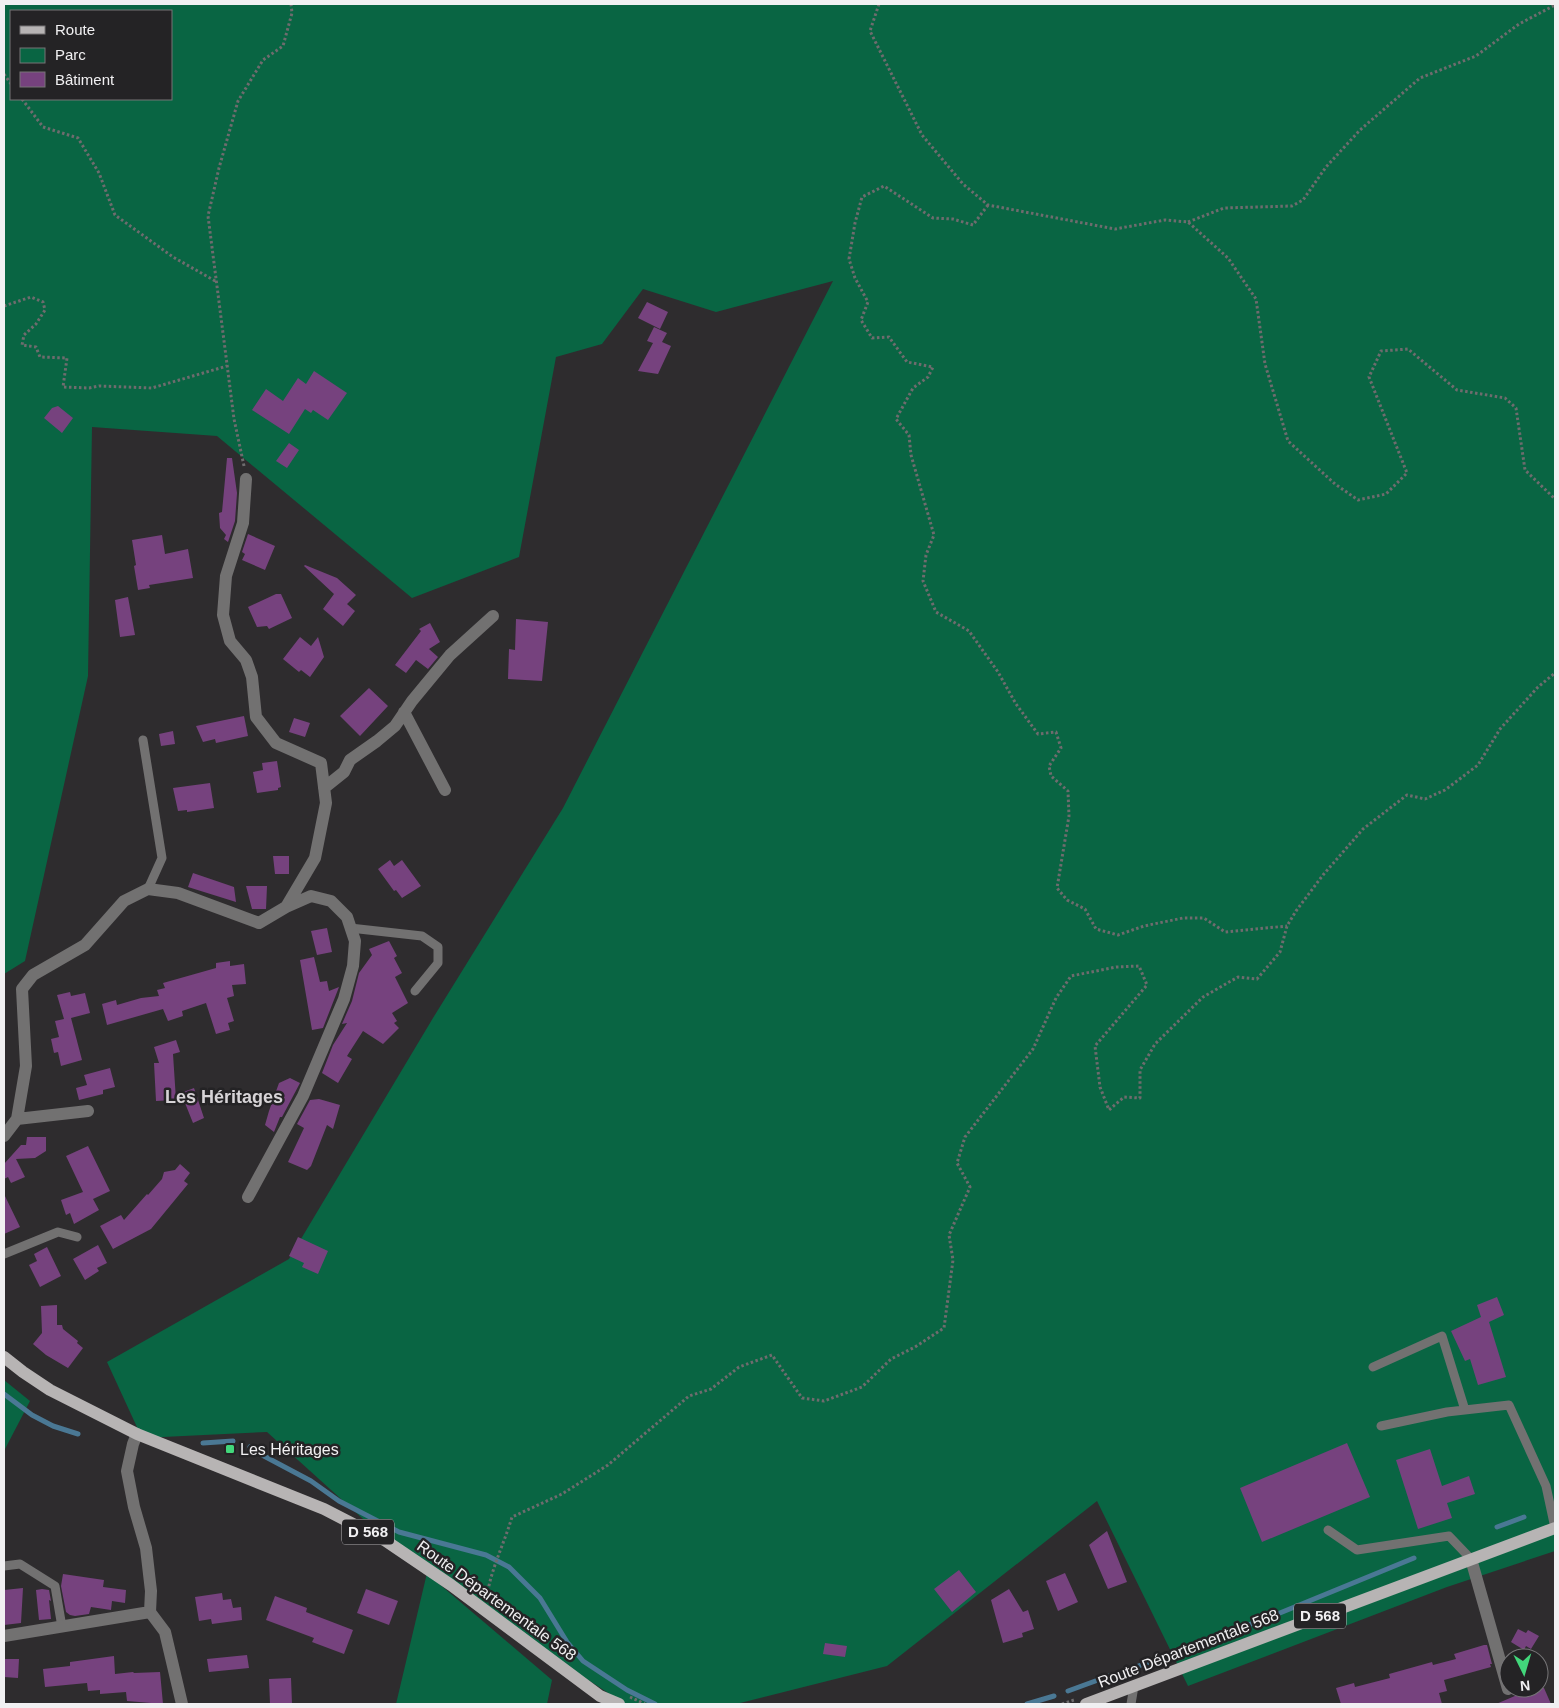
<svg xmlns="http://www.w3.org/2000/svg" width="1559" height="1708" viewBox="0 0 1559 1708" font-family="Helvetica,sans-serif">
	<rect width="100%" height="100%" fill="#2e2c2e"/>
	<path fill="#096543" fill-rule="evenodd" d="M4,4H1555V1551L1447,1587L1188,1686L1097,1501L887,1666L736,1704H625L431,1577L552,1680L547,1704H396L427,1573L414,1565L267,1432L142,1438L107,1362L289,1259L433,1018L563,808L833,281L716,312L643,289L602,344L556,357L519,557L412,598L217,436L92,427L88,676L25,961L4,974ZM11,11H171V99H11Z
		M4,1380L30,1401L4,1451Z"/>
	<g fill="none" stroke-linecap="round" stroke-linejoin="round">
		<path stroke="#4a7894" stroke-width="5" d="M4,1394L32,1415L53,1426L78,1434
			M203,1443L233,1441
			M250,1447L262,1455L311,1481L339,1501L399,1532L486,1555L509,1567L540,1598L567,1642L583,1661L627,1690L655,1704
			M1497,1527L1524,1517
			M1125,1671L1275,1615L1414,1558
			M1068,1691L1109,1676
			M1027,1704L1054,1696"/>
	</g>
	<path fill="#76427e" d="M647,302L668,312L660,329L638,318Z
		M654,327L667,333L662,342L671,346L658,374L638,371L653,343L647,341Z
		M314,371L347,393L328,420L313,410L311,413L305,409L289,434L252,410L266,389L283,401L298,378L306,384Z
		M58,406L73,418L62,433L44,418L52,408Z
		M289,443L299,450L287,468L276,461Z
		M227,458H232L237,493L235,521L228,542L224,539L226,535L220,528L219,513L222,512Z
		M248,534L275,546L265,570L242,560L245,554L242,552Z
		M162,535L165,554L188,549L193,578L149,585L150,588L138,590L134,566L136,565L132,540Z
		M305,565L337,578L356,595L347,604L355,611L343,626L323,609L334,594L304,566Z
		M276,594H281L292,618L269,629L267,626L257,627L248,607Z
		M128,597L135,635L120,637L115,600Z
		M516,619L548,622L542,681L508,679L509,649L515,650Z
		M430,623L440,642L429,649L438,657L428,669L416,660L406,673L395,665L421,631L419,629Z
		M300,637L311,646L318,637L324,657L310,677L301,670L299,672L283,659Z
		M369,688L388,706L360,736L340,716Z
		M244,716L248,736L216,743L215,739L203,742L196,726Z
		M294,718L310,723L305,737L289,732Z
		M173,731L175,744L161,746L159,734Z
		M277,761L281,787L278,788V790L257,793L253,772L263,770L262,763Z
		M210,783L214,808L187,812V810L178,811L173,788Z
		M273,856H289V874H275Z
		M390,860L394,866L402,860L421,886L402,898L396,890L394,891L378,869Z
		M193,873L234,887L236,902L188,887Z
		M246,886H267L266,909H252Z
		M327,928L332,952L317,955L311,931Z
		M389,941L397,956L394,958L402,973L395,977L408,1003L392,1013L397,1021L394,1023L399,1028L383,1044L363,1031L347,1056L352,1059L338,1083L322,1073L333,1045L347,1023L342,1024L352,1001L359,973L372,955L369,949Z
		M314,957L320,982L327,981L329,991L339,987L323,1028L312,1030L300,960Z
		M230,961V966L244,964L246,984L232,985L234,996L227,998L234,1021L228,1023L230,1030L216,1034L206,1003L182,1011L183,1016L168,1021L163,1009L107,1025L102,1004L116,1000L117,1005L141,998L159,996L157,990L165,988L163,983L216,968V963Z
		M70,992L71,996L85,993L90,1013L71,1018L82,1060L61,1066L58,1052L54,1053L51,1039L59,1037L55,1021L64,1019L57,995Z
		M176,1040L180,1052L173,1054L176,1100L156,1101L154,1063H159L154,1047Z
		M110,1068L115,1087L103,1090V1094L79,1100L76,1088L87,1085L84,1075Z
		M290,1078L300,1083L282,1117H280L274,1132L265,1125L269,1111L279,1083Z
		M194,1088L204,1118L193,1123L181,1093Z
		M319,1099L340,1105L333,1129L327,1125L311,1166L307,1170L288,1162L304,1128L297,1124L310,1100Z
		M27,1137H46V1151L35,1158L16,1159L25,1177L11,1183L8,1177L4,1179V1164L21,1145H26Z
		M88,1146L110,1191L93,1199L99,1210L74,1224L70,1213L66,1215L61,1200L83,1192L66,1156Z
		M180,1164L190,1173L184,1181L188,1184L151,1229L113,1249L100,1226L121,1215L124,1220L147,1194L148,1195L162,1179L164,1172L175,1170Z
		M4,1194L20,1227L4,1234Z
		M298,1237L328,1251L318,1274L302,1267L304,1263L289,1256Z
		M98,1245L107,1263L97,1268L99,1271L85,1280L73,1259Z
		M47,1247L61,1276L40,1287L29,1265L37,1261L34,1254Z
		M1497,1297L1504,1315L1489,1322L1506,1377L1478,1385L1470,1359L1465,1361L1451,1331L1481,1317L1477,1305Z
		M57,1305V1325H62L63,1329L78,1341L77,1343L83,1348L68,1368L46,1355L33,1344L42,1333L41,1306Z
		M1347,1443L1370,1497L1262,1542L1240,1488Z
		M1430,1449L1442,1486L1469,1476L1475,1494L1447,1503L1452,1518L1418,1529L1396,1460Z
		M1107,1531L1127,1582L1108,1589L1089,1545Z
		M959,1570L976,1592L952,1612L934,1589Z
		M1065,1573L1078,1602L1058,1611L1046,1581Z
		M63,1574L104,1580L103,1587L126,1590L125,1603L112,1601L111,1610L91,1607L89,1614L75,1616L70,1615L66,1612L61,1586Z
		M23,1588L21,1623L4,1625V1590Z
		M42,1589L49,1590L51,1601L49,1600L51,1619L39,1620L36,1590Z
		M366,1589L398,1601L389,1625L357,1613Z
		M1009,1589L1023,1612L1028,1610L1034,1629L1022,1633L1023,1637L1003,1643L991,1600Z
		M222,1593L223,1600L231,1599L233,1608L241,1607L242,1620L212,1624L211,1619L199,1621L195,1597Z
		M275,1596L307,1608L306,1612L353,1630L344,1654L312,1642L314,1638L266,1620Z
		M1518,1629L1526,1633L1528,1630L1539,1636L1531,1649L1526,1646L1524,1650L1511,1642Z
		M825,1643L847,1646L845,1657L823,1654Z
		M1484,1645H1487L1492,1664H1490L1491,1667L1444,1680L1447,1691L1439,1693L1442,1704H1341L1336,1688L1354,1683L1355,1687L1390,1678L1389,1674L1432,1662L1433,1665L1456,1659L1454,1654Z
		M247,1655L249,1668L209,1672L207,1659Z
		M114,1656L115,1674L133,1672L134,1673L160,1672L163,1704L127,1701L126,1692L100,1694V1690L88,1691L87,1683L45,1687L43,1669L70,1666V1662Z
		M4,1659H19L18,1678L4,1677Z
		M291,1678L292,1704H270L269,1679Z
		M1534,1688H1544L1551,1704H1496Z"/>
	<g fill="none" stroke-linecap="round" stroke-linejoin="round">
		<path stroke="#6e6c6e" stroke-width="3" stroke-dasharray="2.5 2.5" stroke-linecap="butt" d="M879,4L870,31L922,135L963,184L988,205L1115,229L1165,220L1188,222L1228,258L1256,299L1265,364L1288,441L1335,484L1358,500L1386,494L1407,473L1369,377L1381,351L1408,349L1457,390L1505,398L1516,408L1525,470L1555,499
			M4,74L11,84
			M22,99L43,127L78,138L99,173L115,215L173,257L217,282
			M988,205L973,225L953,219L933,218L884,186L862,197L855,223L849,259L855,278L868,302L861,320L872,338L889,337L907,362L933,367L928,377L913,388L896,419L909,435L911,455L934,535L926,555L923,581L936,612L969,631L998,672L1016,704L1038,734L1056,732L1061,748L1049,766L1051,776L1068,791L1069,816L1057,888L1067,900L1085,909L1096,929L1118,935L1144,926L1183,918H1204L1225,932L1287,926
			M1188,222L1224,208L1292,206L1303,200L1326,167L1360,130L1420,78L1476,56L1519,24L1555,5
			M4,306L31,297L43,302L45,310L36,324L24,335L22,345L36,347L40,357L67,358L63,387L89,388L99,386L152,388L227,366
			M244,466L234,419L208,216L219,168L238,101L263,60L283,46L292,13L291,4
			M487,1596C491,1569 504,1544 512,1517L562,1494L608,1465L689,1396L711,1389L739,1367L772,1355L802,1398L824,1401L862,1387L891,1359L915,1347L944,1328L953,1260L949,1235L970,1187L957,1163L965,1137L1033,1049L1056,998L1071,976L1116,967L1139,966L1147,985L1095,1046L1100,1087L1109,1110L1124,1097L1140,1098V1070L1155,1044L1203,997L1238,977L1257,979L1280,952L1287,926L1296,911L1323,875L1363,829L1407,795L1425,799L1445,790L1478,765L1500,729L1538,687L1555,673
			M630,1697L645,1704
			M1062,1704L1074,1700"/>
		<path stroke="#727171" stroke-width="9" d="M143,740L162,858L148,889
			M350,928L422,936L438,947V963L415,991
			M4,1254L58,1232L77,1237
			M1373,1367L1442,1336L1465,1410
			M1381,1426L1447,1412L1509,1405L1546,1486L1555,1528
			M1328,1530L1357,1550L1449,1536L1471,1559
			M4,1566L20,1564L55,1586L62,1627
			M1131,1704L1134,1686"/>
		<path stroke="#727171" stroke-width="12" d="M246,479L243,523L226,576L223,615L230,641L246,660L252,677L256,717L276,743L321,763L326,803L315,858L286,907
			M404,712L445,790
			M324,788L344,772L350,760L377,741L395,726L412,701L450,655L493,616
			M17,1119L88,1111
			M4,1136L17,1119L26,1066L22,989L33,975L85,945L124,901L148,889L178,893L259,923L286,907L311,896L331,901L347,917L355,941L353,966L344,999L303,1096L248,1197
			M1471,1559L1508,1689
			M150,1612L165,1632L182,1704
			M4,1636L150,1612L151,1591L146,1548L134,1507L127,1471L133,1444L137,1434"/>
		<path stroke="#b7b4b4" stroke-width="12" d="M4,1357L23,1372L50,1390L137,1434L324,1509L386,1541L451,1585L600,1696L619,1704
			M1086,1704L1555,1528"/>
	</g>
	<rect fill="#42d77b" stroke="#242325" stroke-width="2" x="225" y="1444" width="10" height="10" rx="2.5"/>
	<g text-anchor="middle" stroke-width="5" stroke-linejoin="round" paint-order="stroke">
		<g fill="#242325" stroke="#b4b2b4" stroke-width="1">
			<rect x="342" y="1519.5" width="52" height="25" rx="4"/>
			<rect x="1294" y="1603.5" width="52" height="25" rx="4"/>
		</g>
		<g font-size="15" font-weight="bold" fill="#f1f0f2">
			<text x="368" y="1537">D 568</text>
			<text x="1320" y="1621">D 568</text>
		</g>
		<g font-size="16" fill="#f1f0f2" stroke="#242325" text-anchor="start">
			<text x="240" y="1455">Les Héritages</text>
		</g>
		<g font-size="16" fill="#f1f0f2" stroke="#242325">
			<text transform="translate(497 1600) rotate(36)" y="6">Route Départementale 568</text>
			<text transform="translate(1188 1648) rotate(-21)" y="6">Route Départementale 568</text>
		</g>
		<g font-size="18" font-weight="bold" fill="#d7d4d7" stroke="#242325">
			<text x="224" y="1103">Les Héritages</text>
		</g>
	</g>
	<rect width="1559" height="1708" fill="none" stroke="#f1f0f2" stroke-width="10"/>
	<rect x="10" y="10" width="162" height="90" fill="#242325" stroke="#767577"/>
	<rect x="20" y="26" width="25" height="8" fill="#b7b4b4" stroke="#767577"/>
	<text x="55" y="35" font-size="15" fill="#f1f0f2">Route</text>
	<rect x="20" y="48" width="25" height="15" fill="#096543" stroke="#767577"/>
	<text x="55" y="60" font-size="15" fill="#f1f0f2">Parc</text>
	<rect x="20" y="72" width="25" height="15" fill="#76427e" stroke="#767577"/>
	<text x="55" y="85" font-size="15" fill="#f1f0f2">Bâtiment</text>
	<g transform="translate(1524 1673) rotate(175)"><circle r="24" fill="#242325" stroke="#767577"/>
	<path d="M0-4L9 19L0 12L-9 19Z" fill="#42d77b"/>
	<text y="-8" font-size="14" font-weight="bold" text-anchor="middle" fill="#f1f0f2">N</text>
	</g>
</svg>
